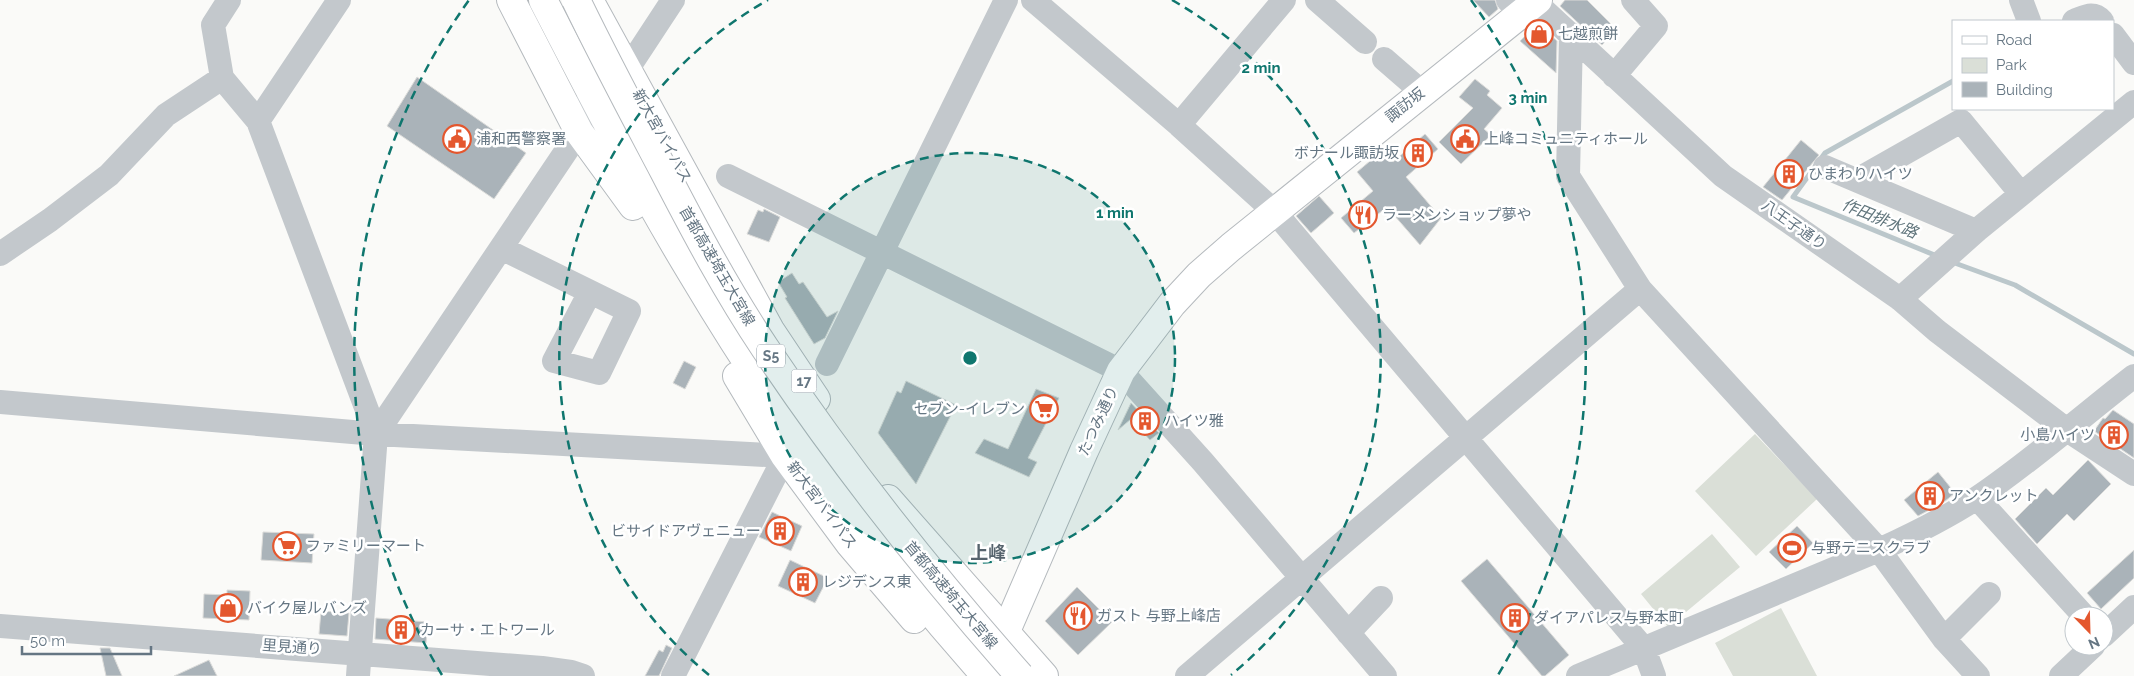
<svg xmlns="http://www.w3.org/2000/svg" width="2134" height="676" viewBox="0 0 2134 676" font-family="Raleway,'Noto Sans JP',sans-serif">
	<rect width="100%" height="100%" fill="#fafaf8"/>
	<path fill="#dadfd7" d="M1755,434L1817,499L1756,556L1695,491Z
		M1712,534L1740,567L1668,627L1641,594Z
		M1781,608L1817,676H1733L1715,643Z"/>
	<g fill="none" stroke-linecap="round" stroke-linejoin="round">
		<path stroke="#bbc7cb" stroke-width="5" d="M1937,256L1793,197L1825,153L1953,81
			M1952,262L2015,285L2134,354"/>
	</g>
	<path fill="#aab3b9" stroke="#dcdcda" d="M1473,0H1495L1498,9L1489,17Z
		M1565,0H1587L1617,30L1602,45L1560,6Z
		M1538,24L1557,41L1556,73L1520,41Z
		M417,77L526,153L494,199L387,126Z
		M1475,79L1490,91L1487,95L1502,108L1484,129L1491,135L1461,164L1439,142L1473,108L1459,97Z
		M1425,134L1438,149L1406,177L1441,218L1420,245L1387,207L1354,233L1341,218L1373,191L1357,172L1383,150L1393,162Z
		M1801,140L1819,155L1782,200L1763,187Z
		M1319,196L1334,213L1311,233L1296,216Z
		M764,209L780,217L769,242L747,234L758,210L763,212Z
		M792,273L799,284L803,282L827,317L838,311L825,338L814,344L785,298L787,297L778,282Z
		M684,361L696,367L685,389L673,383Z
		M906,381L956,405L916,484L878,433L897,391L901,393Z
		M1036,389L1059,398L1028,458L1037,462L1029,477L975,453L984,439L1008,449Z
		M1131,403L1159,433L1150,440L1131,419L1118,430Z
		M2113,410L2134,424V458L2094,431L2103,418L2105,419Z
		M2088,460L2111,484L2074,521L2067,514L2037,544L2015,519L2046,488L2053,495Z
		M1938,472L1955,493L1944,502L1918,516L1904,500Z
		M772,512L802,526L791,551L759,537Z
		M1797,526L1813,543L1786,569L1769,552Z
		M263,532L314,534L312,563L261,560Z
		M2134,550V578L2101,609L2087,593Z
		M1487,559L1569,655L1545,676H1542L1461,581Z
		M790,560L828,578L815,603L778,586Z
		M1077,587L1112,622L1078,655L1045,621Z
		M227,590L250,591L249,620L203,618L204,594L227,595Z
		M321,611L349,613L347,636L319,634Z
		M376,618L428,622L426,643L375,639Z
		M666,645L672,648L659,676H645L659,650L663,652Z
		M100,648H110L122,676H106Z
		M209,660L217,676H174Z"/>
	<g fill="none" stroke-linecap="round" stroke-linejoin="round">
		<defs>
			<path id="major" d="M997,652L1084,451L1121,371L1172,304L1199,275L1231,247L1538,0"/>
			<path id="highway" d="M511,0L579,132L633,206
				M543,0C591,93 639,186 693,275C777,416 877,554 986,676
				M589,0L770,330L816,399
				M737,376L785,456L850,544L914,619
				M888,499L1044,676"/>
		</defs>
		<use href="#major" stroke="#b5babe" stroke-width="30"/>
		<use href="#highway" stroke="#b4b9bd" stroke-width="30"/>
		<path stroke="#c3c8cc" stroke-width="24" d="M229,0L213,25L222,78L258,121L339,0
			M1033,0L1179,125L1274,211L1644,649L1654,676
			M1317,0L1365,42
			M1508,0L1521,14
			M2021,0L2029,21
			M1535,2L1723,176L1900,299L1937,331L2067,430L2134,474
			M2074,21C2085,17 2093,11 2102,21
			M1571,34L1568,176L1640,289L1879,550L1944,639L1978,676
			M2113,35L2134,63
			M1384,59L1422,92
			M627,70L673,0
			M1614,76L1656,26L1633,0
			M258,121L376,434L358,676
			M1179,125L1284,0
			M1825,167L1976,231
			M728,176L1121,371L1203,462L1385,676
			M1857,180L1961,121L2021,194
			M501,248L629,311L599,373L554,361L590,292
			M0,254L50,220L109,175L166,115L222,78
			M1900,299L1976,231L2134,102
			M827,364L1006,0
			M0,402L376,434L785,456L673,676
			M376,434L579,132L587,103
			M1977,498L2084,616
			M0,626L542,668L571,672L583,676
			M1348,633L1381,598
			M2104,635L2134,607
			M1944,639L1989,594
			M1187,676L1640,289
			M1578,676L1879,550C1912,535 1946,518 1977,498C2032,461 2082,416 2134,376
			M2061,676L2093,646"/>
		<use href="#major" stroke="#fff" stroke-width="28"/>
		<use href="#highway" stroke="#fff" stroke-width="28"/>
		<defs>
			<path id="highway-bridge" d="M576,0C604,58 634,114 664,171C695,231 727,291 765,348C842,463 928,572 1020,676"/>
		</defs>
		<use href="#highway-bridge" stroke="#b4b9bd" stroke-width="30" stroke-linecap="butt"/>
		<use href="#highway-bridge" stroke="#fff" stroke-width="28"/>
	</g>
	<circle cx="970" cy="358" r="205" fill="#0f766e" fill-opacity=".12"/>
	<g fill="none" stroke="#0f766e" stroke-width="2.5" stroke-dasharray="9 6">
		<circle cx="970" cy="358" r="205"/>
		<path d="M709 675A411 411 0 0 1 768 0M1172 0A411 411 0 0 1 1231 675"/>
		<path d="M442 675A616 616 0 0 1 469 0M1471 0A616 616 0 0 1 1498 675"/>
	</g>
	<defs>
		<symbol id="shop-ring" viewBox="-11 -11 22 22"><circle r="9.5" fill="#fff" stroke="#e4572e" stroke-width="1.5"/><path d="M-5-2.5h2.3a2.7 3.5 0 0 1 5.4 0H5L5.5 6h-11ZM-1.5-2.5h3a1.5 2.3 0 0 0-3 0Z" fill="#e4572e"/></symbol>
		<symbol id="civic-ring" viewBox="-11 -11 22 22"><circle r="9.5" fill="#fff" stroke="#e4572e" stroke-width="1.5"/><path d="M-.6-6.5H3V-4.5H.6V-3L4-1V1h2V6H-6V1h2V-1L-.6-3ZM-1.2 2.5V6h2.4V2.5Z" fill="#e4572e"/></symbol>
		<symbol id="building-ring" viewBox="-11 -11 22 22"><circle r="9.5" fill="#fff" stroke="#e4572e" stroke-width="1.5"/><path d="M-4-6H4V6H1V3H-1V6H-4ZM-2.5-4.3h1.7v1.8h-1.7ZM.8-4.3h1.7v1.8H.8ZM-2.5-1h1.7V.8h-1.7ZM.8-1h1.7V.8H.8Z" fill="#e4572e"/></symbol>
		<symbol id="restaurant-ring" viewBox="-11 -11 22 22"><circle r="9.5" fill="#fff" stroke="#e4572e" stroke-width="1.5"/><path d="M-5-6h1v4h1v-4h1v4h1v-4h1v5L-1.5 .5V6h-2V.5L-5-1ZM5-6V6H3V1.5H1.5Q1.5-4 5-6Z" fill="#e4572e"/></symbol>
		<symbol id="supermarket-ring" viewBox="-11 -11 22 22"><circle r="9.5" fill="#fff" stroke="#e4572e" stroke-width="1.5"/><path d="M-6-5.5h2.5l.6 2H6L4.5 2H-2.5L-4.4-4H-6ZM-1.5 3.2a1.3 1.3 0 1 0 .1 0ZM3 3.2a1.3 1.3 0 1 0 .1 0Z" fill="#e4572e"/></symbol>
		<symbol id="stadium-ring" viewBox="-11 -11 22 22"><circle r="9.5" fill="#fff" stroke="#e4572e" stroke-width="1.5"/><path d="M0-5a6.5 5 0 1 0 0 10a6.5 5 0 1 0 0-10ZM-3.5-1.8h7v3.6h-7Z" fill="#e4572e"/></symbol>
	</defs>
	<g fill-rule="evenodd">
		<use href="#shop-ring" x="1523" y="18" width="32" height="32"/>
		<use href="#civic-ring" x="441" y="123" width="32" height="32"/>
		<use href="#civic-ring" x="1449" y="123" width="32" height="32"/>
		<use href="#building-ring" x="1402" y="137" width="32" height="32"/>
		<use href="#building-ring" x="1773" y="158" width="32" height="32"/>
		<use href="#restaurant-ring" x="1347" y="199" width="32" height="32"/>
		<use href="#supermarket-ring" x="1028" y="393" width="32" height="32"/>
		<use href="#building-ring" x="1129" y="405" width="32" height="32"/>
		<use href="#building-ring" x="2098" y="419" width="32" height="32"/>
		<use href="#building-ring" x="1914" y="480" width="32" height="32"/>
		<use href="#building-ring" x="764" y="515" width="32" height="32"/>
		<use href="#supermarket-ring" x="271" y="530" width="32" height="32"/>
		<use href="#stadium-ring" x="1776" y="532" width="32" height="32"/>
		<use href="#building-ring" x="787" y="566" width="32" height="32"/>
		<use href="#shop-ring" x="212" y="592" width="32" height="32"/>
		<use href="#restaurant-ring" x="1062" y="600" width="32" height="32"/>
		<use href="#building-ring" x="1499" y="602" width="32" height="32"/>
		<use href="#building-ring" x="385" y="614" width="32" height="32"/>
	</g>
	<g text-anchor="middle" stroke-width="5" stroke-linejoin="round" paint-order="stroke">
		<g fill="#fff" stroke="#939fa8" stroke-width="1">
			<rect x="757" y="344.5" width="28" height="23" rx="4"/>
			<rect x="791.5" y="369.5" width="25" height="23" rx="4"/>
		</g>
		<g font-size="14" font-weight="bold" fill="#657683">
			<text x="771" y="361">S5</text>
			<text x="804" y="386">17</text>
		</g>
		<g font-size="15" fill="#657683" stroke="#fff" text-anchor="start">
			<text x="1558" y="39">七越煎餅</text>
			<text x="476" y="144">浦和西警察署</text>
			<text x="1484" y="144">上峰コミュニティホール</text>
			<text x="1399" y="158" text-anchor="end">ボナール諏訪坂</text>
			<text x="1808" y="179">ひまわりハイツ</text>
			<text x="1382" y="220">ラーメンショップ夢や</text>
			<text x="1025" y="414" text-anchor="end">セブン-イレブン</text>
			<text x="1164" y="426">ハイツ雅</text>
			<text x="2095" y="440" text-anchor="end">小島ハイツ</text>
			<text x="1949" y="501">アンクレット</text>
			<text x="761" y="536" text-anchor="end">ビサイドアヴェニュー</text>
			<text x="306" y="551">ファミリーマート</text>
			<text x="1811" y="553">与野テニスクラブ</text>
			<text x="822" y="587">レジデンス東</text>
			<text x="247" y="613">バイク屋ルバンズ</text>
			<text x="1097" y="621">ガスト 与野上峰店</text>
			<text x="1534" y="623">ダイアパレス与野本町</text>
			<text x="420" y="635">カーサ・エトワール</text>
		</g>
		<g font-size="15" fill="#657683" stroke="#fff">
			<text transform="translate(1405 105) rotate(-39)" y="5">諏訪坂</text>
			<text transform="translate(662 136) rotate(61)" y="5">新大宮バイパス</text>
			<text transform="translate(1794 225) rotate(35)" y="5">八王子通り</text>
			<text transform="translate(717 266) rotate(60)" y="5">首都高速埼玉大宮線</text>
			<text transform="translate(1098 421) rotate(-65)" y="5">たつみ通り</text>
			<text transform="translate(822 505) rotate(53)" y="5">新大宮バイパス</text>
			<text transform="translate(951 595) rotate(50)" y="5">首都高速埼玉大宮線</text>
			<text transform="translate(292 647) rotate(4)" y="5">里見通り</text>
		</g>
		<g font-size="16" font-style="italic" fill="#60757c" stroke="#fff">
			<text transform="translate(1880 218) rotate(22)" y="6">作田排水路</text>
		</g>
		<g font-size="18" font-weight="bold" fill="#57646e" stroke="#fff">
			<text x="988" y="559">上峰</text>
		</g>
	</g>
	<circle cx="970" cy="358" r="8" fill="#0f766e" stroke="#fff" stroke-width="2.5"/>
	<g font-size="15" text-anchor="middle" font-weight="bold" fill="#0f766e" stroke="#fff" stroke-width="5" stroke-linejoin="round" paint-order="stroke">
		<text x="1261" y="73">2 min</text>
		<text x="1528" y="103">3 min</text>
		<text x="1115" y="218">1 min</text>
	</g>
	<rect x="1952" y="20" width="162" height="90" fill="#ffffff" stroke="#c1c8cd"/>
	<rect x="1962" y="36" width="25" height="8" fill="#ffffff" stroke="#c1c8cd"/>
	<text x="1996" y="45" font-size="15" fill="#657683">Road</text>
	<rect x="1962" y="58" width="25" height="15" fill="#dadfd7" stroke="#c1c8cd"/>
	<text x="1996" y="70" font-size="15" fill="#657683">Park</text>
	<rect x="1962" y="82" width="25" height="15" fill="#aab3b9" stroke="#c1c8cd"/>
	<text x="1996" y="95" font-size="15" fill="#657683">Building</text>
	<g transform="translate(2089 631) rotate(157)"><circle r="24" fill="#ffffff" stroke="#c1c8cd"/>
	<path d="M0-4L9 19L0 12L-9 19Z" fill="#e4572e"/>
	<text y="-8" font-size="14" font-weight="bold" text-anchor="middle" fill="#657683">N</text>
	</g>
	<path d="M22 646v8h129v-8" fill="none" stroke="#657683" stroke-width="2.5"/>
	<text x="30" y="646" font-size="15" fill="#657683" stroke="#ffffff" stroke-width="4" paint-order="stroke">50 m</text>
</svg>
